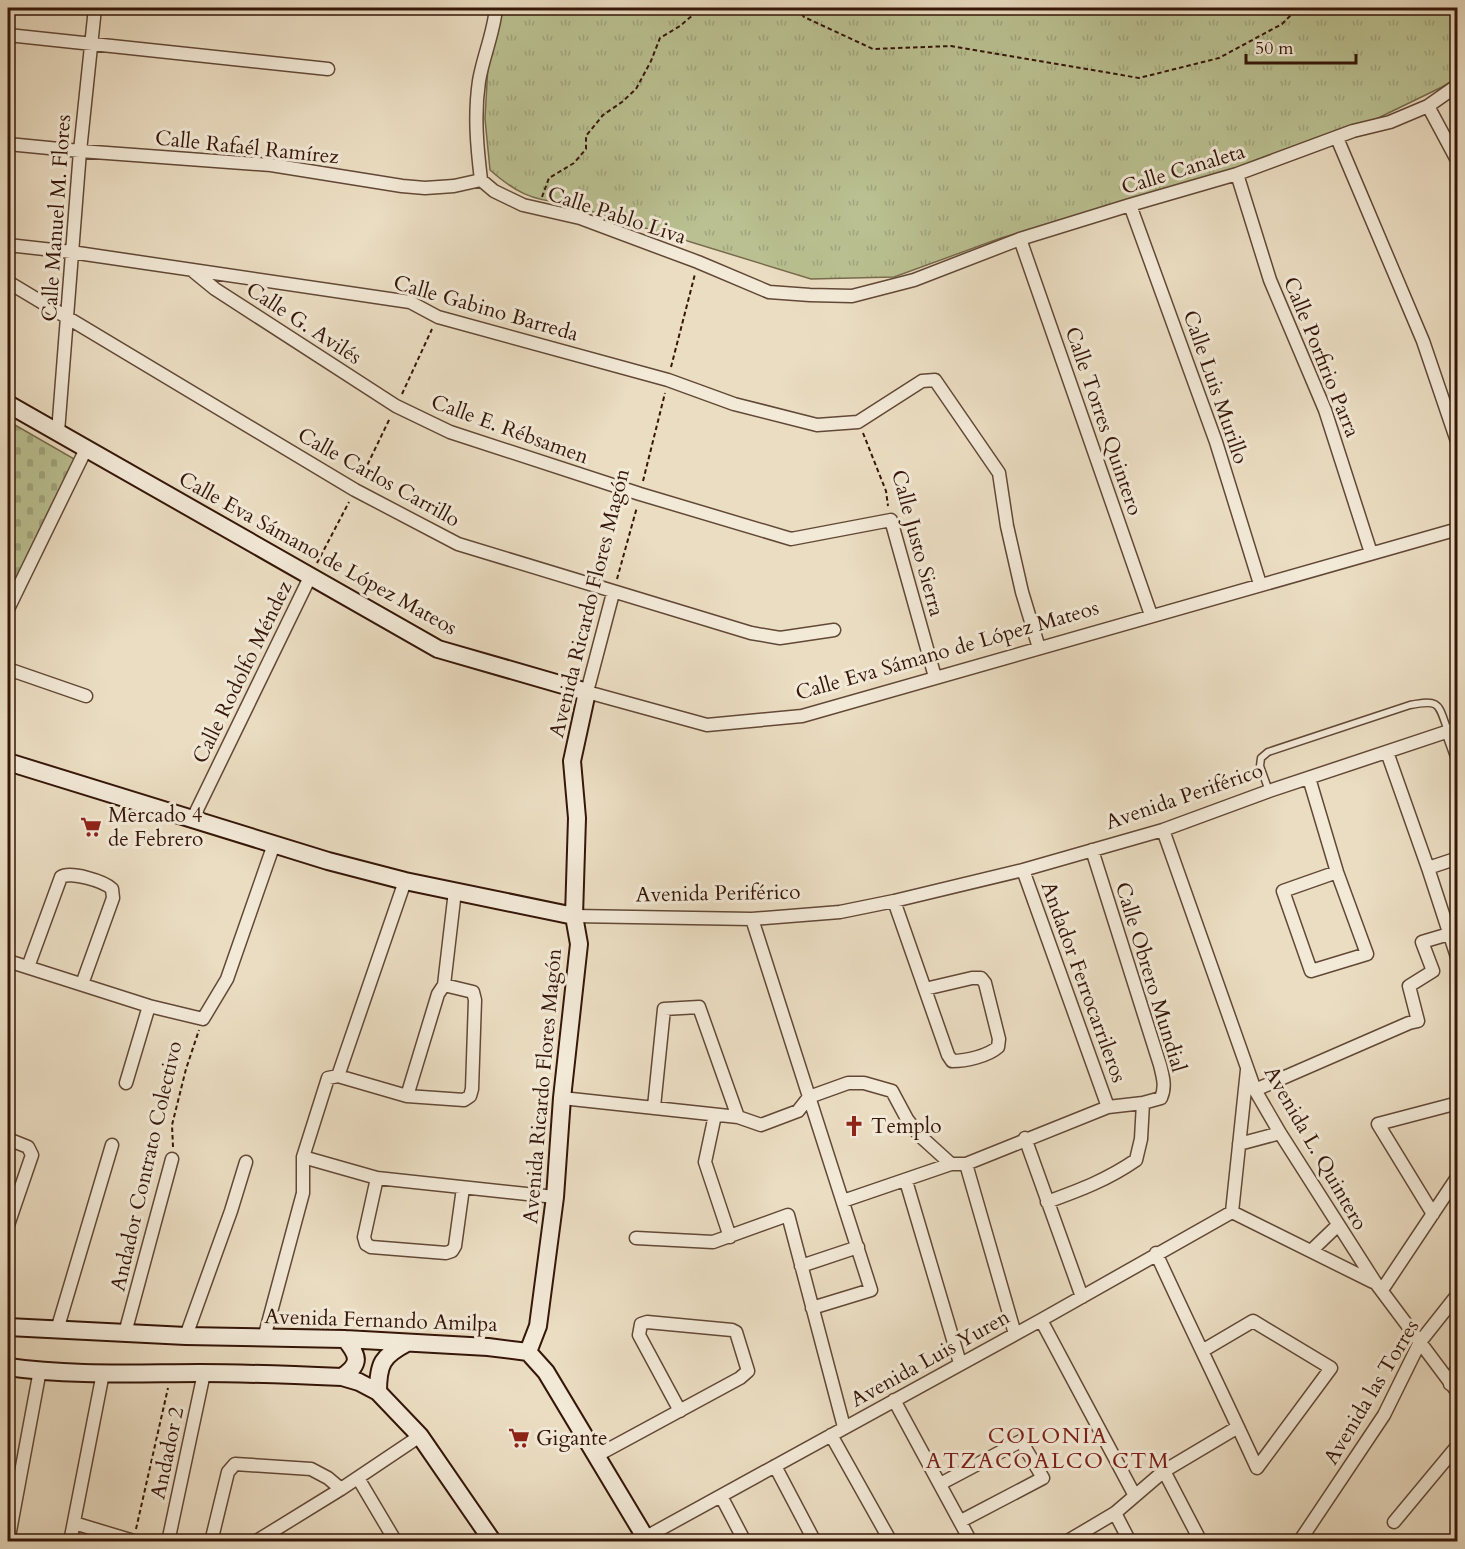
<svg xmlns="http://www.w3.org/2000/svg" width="1465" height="1549" viewBox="0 0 1465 1549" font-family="Cardo,serif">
	<defs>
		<pattern id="grass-tufts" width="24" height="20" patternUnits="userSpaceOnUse" patternTransform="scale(1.5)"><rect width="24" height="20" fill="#bac091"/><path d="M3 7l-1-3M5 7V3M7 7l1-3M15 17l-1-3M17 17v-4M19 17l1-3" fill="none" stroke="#a0a47c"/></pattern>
		<pattern id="cemetery-stones" width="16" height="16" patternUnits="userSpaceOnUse" patternTransform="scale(1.5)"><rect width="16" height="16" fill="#bac091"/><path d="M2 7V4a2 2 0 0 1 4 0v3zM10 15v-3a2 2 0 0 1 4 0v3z" fill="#a0a47c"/></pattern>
	</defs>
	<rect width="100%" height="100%" fill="#ebddc2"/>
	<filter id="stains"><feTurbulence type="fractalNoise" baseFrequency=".00333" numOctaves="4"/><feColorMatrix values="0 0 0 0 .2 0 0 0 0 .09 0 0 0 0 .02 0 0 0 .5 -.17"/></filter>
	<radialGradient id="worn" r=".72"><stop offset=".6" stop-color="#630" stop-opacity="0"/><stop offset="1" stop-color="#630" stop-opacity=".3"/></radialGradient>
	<path fill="url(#grass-tufts)" stroke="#786b4c" stroke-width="1.5" d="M500,8H1457V78L1442,87L1337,138L1001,238L894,277L811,279L564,203C531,200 515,192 490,170L485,119L488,65Z"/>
	<path fill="url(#cemetery-stones)" stroke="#786b4c" stroke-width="1.5" d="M8,421L76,460L8,596Z"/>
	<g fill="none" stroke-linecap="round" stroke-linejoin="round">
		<defs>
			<path id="lane" d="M1269,791L1260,766L1261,758L1268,752L1410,705C1441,699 1438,704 1448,731"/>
			<path id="street" d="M496,8C494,32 483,57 479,81C474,115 477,147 481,180L494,191L523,205L580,218L698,262L769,292L810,295L852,296L914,280L1020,239L1130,205L1237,174L1353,131L1390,122L1428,106L1458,85
				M8,35L328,69
				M1428,106L1458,162
				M1337,138L1423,341L1458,444
				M8,144L80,151L271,165L402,186L425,188L454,186L481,180
				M1237,174L1270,280L1325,410L1371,553
				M1130,205L1216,442L1260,584
				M1020,239L1151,615
				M8,245L71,252L410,302L438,317L668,380L734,404L817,425L858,422L922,381L935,380L999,473L1007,526L1022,592L1039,648
				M193,271L215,289L396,406L450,432L640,494L791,539L891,520L935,677
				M8,282L355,490L458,544L751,633L780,638L834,630
				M58,432L80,151L95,8
				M613,593L587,692L707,725L802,716L1458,529
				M8,609L86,449
				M8,669L86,696
				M1448,731L1458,759
				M1387,752L1428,868L1458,960
				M1309,778L1337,872L1367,954L1311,971L1283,891L1337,872
				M193,818L310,577
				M1163,830L1255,1090L1280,1133L1375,1282L1458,1393
				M1428,868L1458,858
				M1023,870L1108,1107
				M894,901L948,1055L952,1061C966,1061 988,1056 998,1047L999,1039L985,983L981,978H972L925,989
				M574,916L752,919L840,912L894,901L1023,870L1163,830L1269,791L1458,728
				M752,919L871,1290L812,1308
				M8,961L149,1006L126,1083
				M28,967L61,877C70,871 104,881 112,889L113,898L82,984
				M149,1006L203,1019L227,979L274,844
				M1247,1070L1232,1212L1373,1282
				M338,1076L405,881
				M1255,1090L1409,1023L1418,1021L1409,986L1433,971L1422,942L1449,934
				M407,1096L438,994L444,985L455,891
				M562,1098L738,1117L761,1125L798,1111L809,1097L848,1083H864L892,1091L907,1119L919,1135L951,1164
				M654,1107L664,1009L699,1007L738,1117
				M715,1115L705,1162L730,1237
				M1025,1138L1082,1297
				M8,1139L28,1147L32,1155L8,1225
				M1239,1144L1280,1133
				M303,1157L377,1178L555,1197
				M966,1164L1015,1334
				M377,1178L364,1237L366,1244L371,1247L446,1253L452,1251L455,1246L463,1188
				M906,1181L960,1363
				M843,1201L951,1164H966L1108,1107L1143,1103L1161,1098C1166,1087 1163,1077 1160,1065L1092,850
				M1047,1202C1080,1190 1107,1180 1136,1160L1141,1139L1143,1103
				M1433,1214L1378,1124L1458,1103
				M636,1238L713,1242L788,1215L844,1427
				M1311,1251L1337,1226
				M1156,1253C1189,1325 1224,1396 1257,1468L1331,1368L1253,1321L1202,1351
				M801,1266L858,1247
				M1382,1290L1458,1176
				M1041,1320L1135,1496
				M57,1330L112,1145
				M125,1333L172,1159
				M186,1336L231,1211L246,1162
				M264,1338L303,1193V1157L328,1078L338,1076L407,1096L464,1100L470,1096L472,1089L475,1000L473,992L444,985
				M1450,1384L1458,1366
				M894,1400L971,1542
				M831,1435L891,1542
				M596,1456L740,1378L748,1371L736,1332L732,1330L647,1322L641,1324L639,1335L680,1411
				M775,1466L815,1542
				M1164,1471L1201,1542
				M358,1478L396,1542
				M940,1484L1021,1441L1043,1478L961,1521
				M721,1496L745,1542
				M1115,1513L1130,1542
				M1394,1522L1458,1445
				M74,1523L137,1542
				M646,1537L1041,1320L1232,1212
				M8,1542L40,1370
				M70,1542L103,1373
				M168,1542L204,1373
				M211,1542L228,1472L235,1464L311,1469L328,1478L341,1489
				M255,1542L341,1489L420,1436
				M1066,1542L1115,1513L1164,1471L1238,1427
				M1299,1542L1384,1415L1420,1342L1458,1294"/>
			<path id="secondary" d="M8,404L438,649L587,692L572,761L577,818L574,916L579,944L562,1098L555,1197L538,1326L528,1352
				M8,762L328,861L405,881L574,916
				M8,1327L186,1336L345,1339L488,1347L528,1352L546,1372L648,1542
				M8,1367C70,1376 136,1373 200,1373C247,1373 295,1375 342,1377L359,1382L378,1392L420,1436L493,1542
				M342,1377C361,1364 359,1356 345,1339
				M378,1392C378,1364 382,1356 407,1343"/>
		</defs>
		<use href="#lane" stroke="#624836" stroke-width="9"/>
		<use href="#street" stroke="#624836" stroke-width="15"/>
		<use href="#secondary" stroke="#351608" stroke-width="20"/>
		<path stroke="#351608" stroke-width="2" stroke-dasharray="4.5 3" stroke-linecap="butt" d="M797,8L804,17L873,49L951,46L1139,78L1219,58L1282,24L1298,8
			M542,197L549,178L574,163L586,149V136L603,115L622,102L636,89L651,61L660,38L680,26L701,8
			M671,367L695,274
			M402,394L432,329
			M863,433L886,491L888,506
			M361,478L390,418
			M643,481L665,393
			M317,563L349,502
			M617,579L637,507
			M173,1147L172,1125L186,1069L199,1030
			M136,1529L168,1388"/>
		<use href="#lane" stroke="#f2e9d7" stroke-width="6"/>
		<use href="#street" stroke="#f2e9d7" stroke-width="12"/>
		<use href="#secondary" stroke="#f2e9d7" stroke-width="16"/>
	</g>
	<defs>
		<symbol id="supermarket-bare" viewBox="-9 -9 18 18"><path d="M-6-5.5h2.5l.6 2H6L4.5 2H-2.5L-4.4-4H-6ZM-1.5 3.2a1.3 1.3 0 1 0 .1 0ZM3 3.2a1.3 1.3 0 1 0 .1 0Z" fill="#8f2418" stroke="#f2e9d7" stroke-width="2.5" paint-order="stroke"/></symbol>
		<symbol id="church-bare" viewBox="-9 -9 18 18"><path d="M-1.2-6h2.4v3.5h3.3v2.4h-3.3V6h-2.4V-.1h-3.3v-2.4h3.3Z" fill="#8f2418" stroke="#f2e9d7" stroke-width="2.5" paint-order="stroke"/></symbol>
	</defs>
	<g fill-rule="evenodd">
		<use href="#supermarket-bare" x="76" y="812" width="30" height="30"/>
		<use href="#church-bare" x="839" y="1111" width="30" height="30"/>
		<use href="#supermarket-bare" x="504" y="1423" width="30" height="30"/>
	</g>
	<g text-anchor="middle" stroke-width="6" stroke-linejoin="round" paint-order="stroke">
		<g font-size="21" fill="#351608" stroke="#f2e9d7">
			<text transform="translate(247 147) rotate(6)" y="7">Calle Rafaél Ramírez</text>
			<text transform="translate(1183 169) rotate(-17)" y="7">Calle Canaleta</text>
			<text transform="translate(617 215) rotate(18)" y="7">Calle Pablo Liva</text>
			<text transform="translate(56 218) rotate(-86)" y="7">Calle Manuel M. Flores</text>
			<text transform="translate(486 308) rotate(16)" y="7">Calle Gabino Barreda</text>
			<text transform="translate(304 323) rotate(33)" y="7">Calle G. Avilés</text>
			<text transform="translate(1322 357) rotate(68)" y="7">Calle Porfirio Parra</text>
			<text transform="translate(1216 387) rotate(71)" y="7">Calle Luis Murillo</text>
			<text transform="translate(1104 421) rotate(71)" y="7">Calle Torres Quintero</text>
			<text transform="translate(510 429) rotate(20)" y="7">Calle E. Rébsamen</text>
			<text transform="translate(379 477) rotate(29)" y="7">Calle Carlos Carrillo</text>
			<text transform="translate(918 543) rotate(75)" y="7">Calle Justo Sierra</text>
			<text transform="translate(318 553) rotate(29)" y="7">Calle Eva Sámano de López Mateos</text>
			<text transform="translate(589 603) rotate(-76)" y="7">Avenida Ricardo Flores Magón</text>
			<text transform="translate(947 650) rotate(-16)" y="7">Calle Eva Sámano de López Mateos</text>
			<text transform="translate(242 672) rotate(-64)" y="7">Calle Rodolfo Méndez</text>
			<text transform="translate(1184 796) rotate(-19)" y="7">Avenida Periférico</text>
			<text transform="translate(718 893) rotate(-1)" y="7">Avenida Periférico</text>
			<text transform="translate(1151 977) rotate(73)" y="7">Calle Obrero Mundial</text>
			<text transform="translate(1084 982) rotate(70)" y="7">Andador Ferrocarrileros</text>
			<text transform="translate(542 1086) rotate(-85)" y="7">Avenida Ricardo Flores Magón</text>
			<text transform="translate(1316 1148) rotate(60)" y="7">Avenida L. Quintero</text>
			<text transform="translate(146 1166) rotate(-77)" y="7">Andador Contrato Colectivo</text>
			<text transform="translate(381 1320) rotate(2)" y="7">Avenida Fernando Amilpa</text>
			<text transform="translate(930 1358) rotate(-29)" y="7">Avenida Luis Yuren</text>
			<text transform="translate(1371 1392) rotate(-59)" y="7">Avenida las Torres</text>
			<text transform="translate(167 1453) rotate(-78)" y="7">Andador 2</text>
		</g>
		<g font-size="21" fill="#351608" stroke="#f2e9d7" text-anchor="start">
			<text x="108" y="822">Mercado 4<tspan x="108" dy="24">de Febrero</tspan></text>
			<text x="871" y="1133">Templo</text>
			<text x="536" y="1445">Gigante</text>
		</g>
		<g font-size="22" letter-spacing="1.5" fill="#7a1f14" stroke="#f2e9d7">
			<text x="1048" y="1443">COLONIA<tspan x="1048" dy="25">ATZACOALCO CTM</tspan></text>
		</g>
	</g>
	<rect width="1465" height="1549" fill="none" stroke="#ebddc2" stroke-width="30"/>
	<rect x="9" y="9" width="1447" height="1531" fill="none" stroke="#351608" stroke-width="3"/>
	<rect x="15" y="15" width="1435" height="1519" fill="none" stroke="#351608" stroke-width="1.5"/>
	<path d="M1246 54v9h110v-9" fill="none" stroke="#351608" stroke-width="3"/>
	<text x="1255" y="54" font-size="18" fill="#351608" stroke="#f2e9d7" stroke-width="4.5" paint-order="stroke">50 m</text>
	<rect width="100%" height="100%" filter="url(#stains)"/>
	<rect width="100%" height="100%" fill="url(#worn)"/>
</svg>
